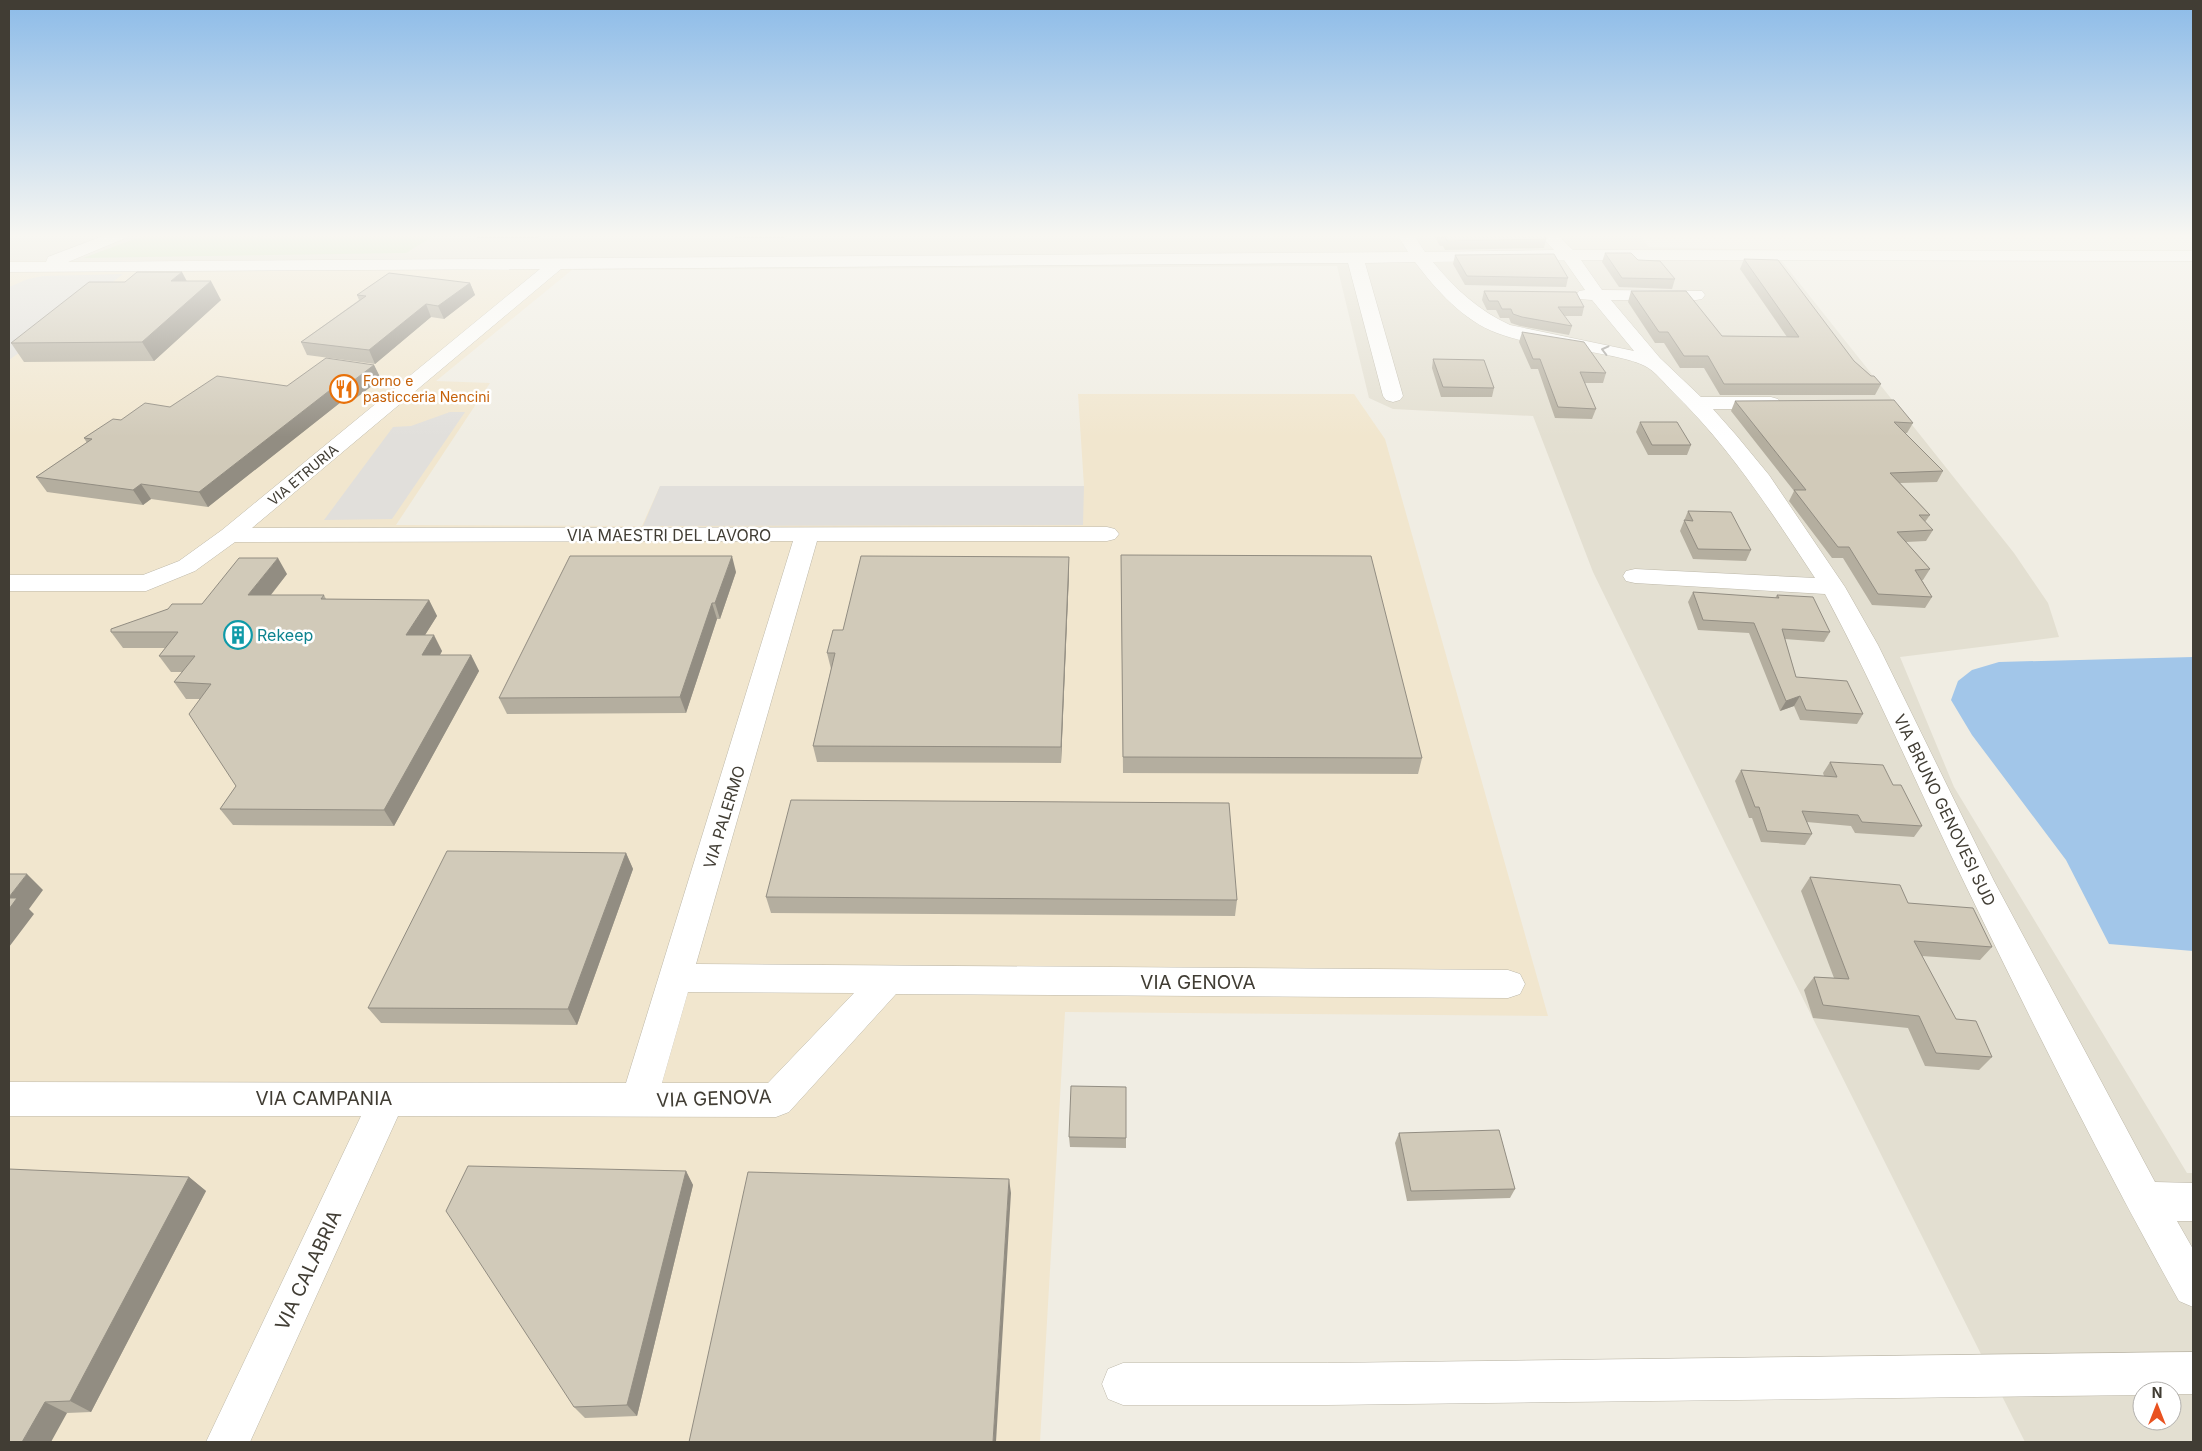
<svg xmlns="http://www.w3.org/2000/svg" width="2202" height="1451" viewBox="0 0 2202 1451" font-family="Inter,sans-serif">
	<rect width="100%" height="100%" fill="#f0ede3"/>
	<path fill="#e3dfd1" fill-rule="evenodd" d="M9,234H1638L1649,247L1773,250L2014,553L2048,603L2059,637L1900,657L1954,787L2187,1173H2193V1442H2025L1727,847L1593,572L1533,416L1393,409L1369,398L1337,266L573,270L584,260L9,261ZM2142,1391H2172V1421H2142Z"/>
	<path fill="#f1e6ce" d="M584,260L436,381L490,383L396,525L642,526L660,486H1084L1078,394H1354L1385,439L1548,1016L1065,1012L1040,1442H9V261Z"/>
	<path fill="#c5e2ae" d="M148,234H248L265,238L307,234H437L406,253L83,258Z"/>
	<path fill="#e1dfdb" d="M123,274L51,330L9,360V287L28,279L43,276Z
		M450,412H465L392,519L324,520L393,427L411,426Z
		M660,486H1084L1083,525L643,526Z"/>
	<path fill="#a2c6e9" d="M2193,657V951L2109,944L2066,860L1972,735L1951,700L1958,681L1972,670L1999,662Z"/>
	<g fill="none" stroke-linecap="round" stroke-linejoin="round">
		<defs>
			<path id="minor" d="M108,234H130L128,237L68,262L1408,252L1397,234H1413L1425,252L1554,250L1539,234H1556L1573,250L2193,251V261L1581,260L1602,290L1702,291L1705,295L1702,299L1696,300H1611L1660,358L1701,397H1771L1778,399L1781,403L1778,407L1771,409H1713L1736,435L1769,475L1845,587L1878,645L1994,881L2155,1182L2193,1183V1221H2177L2193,1249V1307L2179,1301C2103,1165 2033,1025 1965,884C1918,788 1876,689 1825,594L1635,583L1626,581L1623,576L1626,571L1635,569L1815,578C1772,513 1730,447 1673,392C1665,384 1655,371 1645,366C1632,359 1602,354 1586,351C1557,346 1526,344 1497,333C1464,321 1436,290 1415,262L1365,263L1403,396L1400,400L1393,402L1386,400L1383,396L1348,263L561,269L252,528L1107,527L1115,529L1119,534L1115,539L1107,541H817L696,964L1508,970L1520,974L1525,984L1520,994L1508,998L896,994L789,1112L776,1117L398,1116L250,1442H206L361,1116H9V1082L626,1083L793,541L235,542L195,571L146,591H9V575H143L179,561L222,530L540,269L9,272V262H46L48,257ZM1564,260L1585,290L1579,291L1576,295L1579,299L1592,300L1634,351L1510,325C1479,311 1454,288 1433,262ZM688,992L854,993L768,1083H662Z
				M2193,1352V1394H2172V1391H2142V1395L1327,1405H1123L1108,1399L1102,1384L1108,1369L1123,1363H1327Z"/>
		</defs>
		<use href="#minor" stroke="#bdb8a9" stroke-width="1"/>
		<use href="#minor" fill="#fff" fill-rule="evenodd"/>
	</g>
	<path fill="#b4ae9f" d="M475,234H542L538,238H477Z
		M734,234H787L785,238H735Z
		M856,234H985V236L857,237Z
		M1312,234H1364V235L1313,236Z
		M1433,234H1543L1546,239L1544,248L1445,250L1443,246H1440Z
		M1605,253L1638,260L1675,279L1672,289L1619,287L1602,262Z
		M1455,255L1568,278L1566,287L1465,285L1453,264Z
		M1744,259L1854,361L1881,384L1875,395H1720L1704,368H1680L1664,343H1655L1628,302L1631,291L1722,336L1787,337L1740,269Z
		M187,281L221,300L154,361L24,362L11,343Z
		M470,283L475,295L444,319L431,317L375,364L307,355L301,342L359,300L357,295Z
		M1484,291L1584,307L1582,316H1564L1572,326L1569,335L1520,326L1511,323L1509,318H1500L1496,310H1487L1482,300Z
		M1522,332L1606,373L1603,383H1585L1596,409L1592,419L1555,418L1538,369H1531L1519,342Z
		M1433,359L1494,388L1492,397H1441L1432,368Z
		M374,365L381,379L352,401L341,402L208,507L151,499L143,505L47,492L36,477L87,443L84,438L121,420L170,407L287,386Z
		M1735,401L1913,423L1907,433H1905L1943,471L1937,482L1900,483L1930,515L1925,522L1933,530L1926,541L1906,542L1930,569L1923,580H1922L1932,597L1925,608L1872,605L1843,558H1832L1789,501L1794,491L1731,411Z
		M1640,422L1691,445L1687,455H1648L1636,432Z
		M1688,511L1751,550L1746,561L1693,559L1680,531Z
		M1121,555L1422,758L1418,774L1123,773Z
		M1069,557V573L1061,763L817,762L813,746L831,669L827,653L843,630Z
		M736,572L720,619H717L686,713L507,714L499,698Z
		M287,574L271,595H324L326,599L429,600L437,616L425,635L442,651L440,655H471L479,671L394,826L233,825L220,809L236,786L200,699H186L174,682L182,672H171L159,656L165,648H123L111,632L168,609L202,604Z
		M1693,592L1775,598L1777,595L1830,632L1824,642L1785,639L1796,677L1863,714L1857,724L1800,720L1794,706L1780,711L1749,633L1698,630L1688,602Z
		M1830,762L1893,785L1922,826L1914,837L1855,833L1851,826L1807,822L1812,834L1805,845L1761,842L1752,818H1749L1735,781L1741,770L1824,776L1823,773Z
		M626,853L633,869L577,1025L381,1023L368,1008Z
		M1810,877L1908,903L1992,947L1980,960L1922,956L1956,1019L1992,1057L1979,1070L1925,1066L1908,1028L1813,1018L1804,990L1814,977L1834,978L1801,891Z
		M766,897L1237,900L1235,916L771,913Z
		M1399,1133L1515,1189L1510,1198L1407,1201L1395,1143Z
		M1069,1137L1126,1138V1148L1070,1147Z
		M686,1171L693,1185L637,1416L585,1418L574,1407Z
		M189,1177L206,1191L91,1412L67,1413L9,1442Z"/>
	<path fill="#928d82" d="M537,234H542L538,238Z
		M182,272L192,291L171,281Z
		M211,281L221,300L154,361L142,342Z
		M470,283L475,295L444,319L438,306Z
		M426,304L431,317L375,364L369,350Z
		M374,365L381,379L352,401L345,387Z
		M334,387L341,402L208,507L199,492Z
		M141,484L151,499L143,505L133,490Z
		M732,556L736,572L720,619L715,603Z
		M1069,557V573L1061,763V747Z
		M278,558L287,574L258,611L248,595Z
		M429,600L437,616L415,651L406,635Z
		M712,603L717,619L686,713L680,697Z
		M434,635L442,651L431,671L422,655Z
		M471,655L479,671L394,826L384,810Z
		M1800,696L1794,706L1780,711L1786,701Z
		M626,853L633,869L577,1025L568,1009Z
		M27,874L43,890L29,909L34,914L9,947V897Z
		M686,1171L693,1185L637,1416L627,1405Z
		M189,1177L206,1191L91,1412L70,1401Z
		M1009,1179L1011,1193L996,1442H993Z
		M45,1402L67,1413L51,1442H22Z"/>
	<path fill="#d1cab9" stroke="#928d82" d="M1440,234H1543L1546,239L1447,241L1445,236H1441Z
		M1605,253H1631L1638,260L1660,261L1675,279L1622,278Z
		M1554,254L1568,278L1467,276L1455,255Z
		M1744,259L1778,260L1854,361L1871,376H1874L1881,384H1724L1708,356H1684L1668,332H1659L1631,291H1686L1722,336L1799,337Z
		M137,272H182L171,281H211L142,342L11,343L89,282H125Z
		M389,273L470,283L438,306L426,304L369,350L301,342L366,296L357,295Z
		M1484,291L1576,292L1584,307H1558L1572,326L1522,317L1513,314L1511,309H1502L1498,301H1489Z
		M1522,332L1584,342L1606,373L1580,372L1596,409L1558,407L1540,359H1533Z
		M326,358L374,365L345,387H334L199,492L141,484L133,490L36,477L92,439L84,438L113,419L121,420L145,403L170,407L217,376L287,386Z
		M1433,359L1484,360L1494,388L1443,387Z
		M1894,400L1913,423L1894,422L1943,471L1890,473L1930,515H1919L1933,530L1897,532L1930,569L1915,570L1932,597L1878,594L1849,547H1838L1794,490H1806L1735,401Z
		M1640,422H1677L1691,445H1652Z
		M1688,511L1731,512L1751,550L1698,549L1684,520L1693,521Z
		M1121,555L1371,556L1422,758L1123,757Z
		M570,556H732L715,603H712L680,697L499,698Z
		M861,556L1069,557L1061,747L813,746L835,653H827L833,630H843Z
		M239,558H278L248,595H324L321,599L429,600L406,635H434L422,655H471L384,810L220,809L236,786L189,714L211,684L174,682L195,656H159L178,632H111V629L168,609L172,604H202Z
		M1693,592L1779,598L1777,595L1813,597L1830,632L1782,629L1796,677L1847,681L1863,714L1806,710L1800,696L1786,701L1754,623L1703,620Z
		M1830,762L1883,765L1893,785H1901L1922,826L1862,822L1858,815L1802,811L1812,834L1767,831L1759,807H1755L1741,770L1837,777Z
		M791,800L1229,803L1237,900L766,897Z
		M447,851L626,853L568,1009L368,1008Z
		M9,874H27L9,897Z
		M1810,877L1900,885L1908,903L1973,908L1992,947L1914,941L1956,1019L1976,1021L1992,1057L1936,1053L1919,1016L1823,1005L1814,977L1849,979Z
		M9,898H17L9,909Z
		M1071,1086L1126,1087V1138L1069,1137Z
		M1499,1130L1515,1189L1411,1191L1399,1133Z
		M468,1166L686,1171L627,1405L574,1407L446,1211Z
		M9,1169L189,1177L70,1401L45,1402L22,1442H9Z
		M748,1172L1009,1179L993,1442H689Z"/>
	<defs><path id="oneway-chevron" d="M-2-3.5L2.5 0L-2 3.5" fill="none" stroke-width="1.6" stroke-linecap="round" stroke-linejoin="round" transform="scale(1.25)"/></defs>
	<use stroke="#a09e9a" href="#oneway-chevron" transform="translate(1605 350) rotate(-166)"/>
	<linearGradient id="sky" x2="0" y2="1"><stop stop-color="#8cbbe8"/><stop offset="0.54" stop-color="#f8f7f2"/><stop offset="1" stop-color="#f8f7f2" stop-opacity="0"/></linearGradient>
	<rect width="2202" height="437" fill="url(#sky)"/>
	<defs>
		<symbol id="restaurant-ring" viewBox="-11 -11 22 22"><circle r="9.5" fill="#fff" stroke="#e8710a" stroke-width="1.5"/><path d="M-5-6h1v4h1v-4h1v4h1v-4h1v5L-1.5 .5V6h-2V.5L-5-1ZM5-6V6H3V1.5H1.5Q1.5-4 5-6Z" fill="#e8710a"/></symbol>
		<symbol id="building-ring" viewBox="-11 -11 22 22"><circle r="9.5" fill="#fff" stroke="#0f9aa8" stroke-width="1.5"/><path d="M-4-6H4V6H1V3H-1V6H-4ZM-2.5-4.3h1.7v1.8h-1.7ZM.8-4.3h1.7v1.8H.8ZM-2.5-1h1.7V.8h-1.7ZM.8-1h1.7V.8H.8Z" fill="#0f9aa8"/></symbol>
	</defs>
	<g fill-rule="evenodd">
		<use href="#restaurant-ring" x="328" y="373" width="32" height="32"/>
		<use href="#building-ring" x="222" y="619" width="32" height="32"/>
	</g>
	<g text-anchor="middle" stroke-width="5" stroke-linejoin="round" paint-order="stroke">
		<g font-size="14" fill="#c56008" stroke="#fff" text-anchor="start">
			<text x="363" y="386">Forno e<tspan x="363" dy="16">pasticceria Nencini</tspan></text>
		</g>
		<g font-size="14" fill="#413d34" stroke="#fff">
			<text transform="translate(303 475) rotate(-40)" y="5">VIA ETRURIA</text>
		</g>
		<g font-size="16" fill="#413d34" stroke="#fff">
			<text x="669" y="541">VIA MAESTRI DEL LAVORO</text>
			<text transform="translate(1945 810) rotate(64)" y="6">VIA BRUNO GENOVESI SUD</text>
			<text transform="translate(724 817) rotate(-73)" y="6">VIA PALERMO</text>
		</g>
		<g font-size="16" fill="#0d838f" stroke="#fff" text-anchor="start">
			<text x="257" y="641">Rekeep</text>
		</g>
		<g font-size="19" fill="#413d34" stroke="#fff">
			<text x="1198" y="989">VIA GENOVA</text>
			<text x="324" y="1105">VIA CAMPANIA</text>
			<text transform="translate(714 1098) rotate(-2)" y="7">VIA GENOVA</text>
			<text transform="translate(308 1270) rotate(-65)" y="7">VIA CALABRIA</text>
		</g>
	</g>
	<rect width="2202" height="1451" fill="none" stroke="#413d34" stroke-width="20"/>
	<g transform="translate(2157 1406)"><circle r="24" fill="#ffffff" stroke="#b3b1ae"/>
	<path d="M0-4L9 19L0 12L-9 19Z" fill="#e95220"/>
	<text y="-8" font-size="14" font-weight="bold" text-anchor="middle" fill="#413d34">N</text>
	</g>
</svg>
